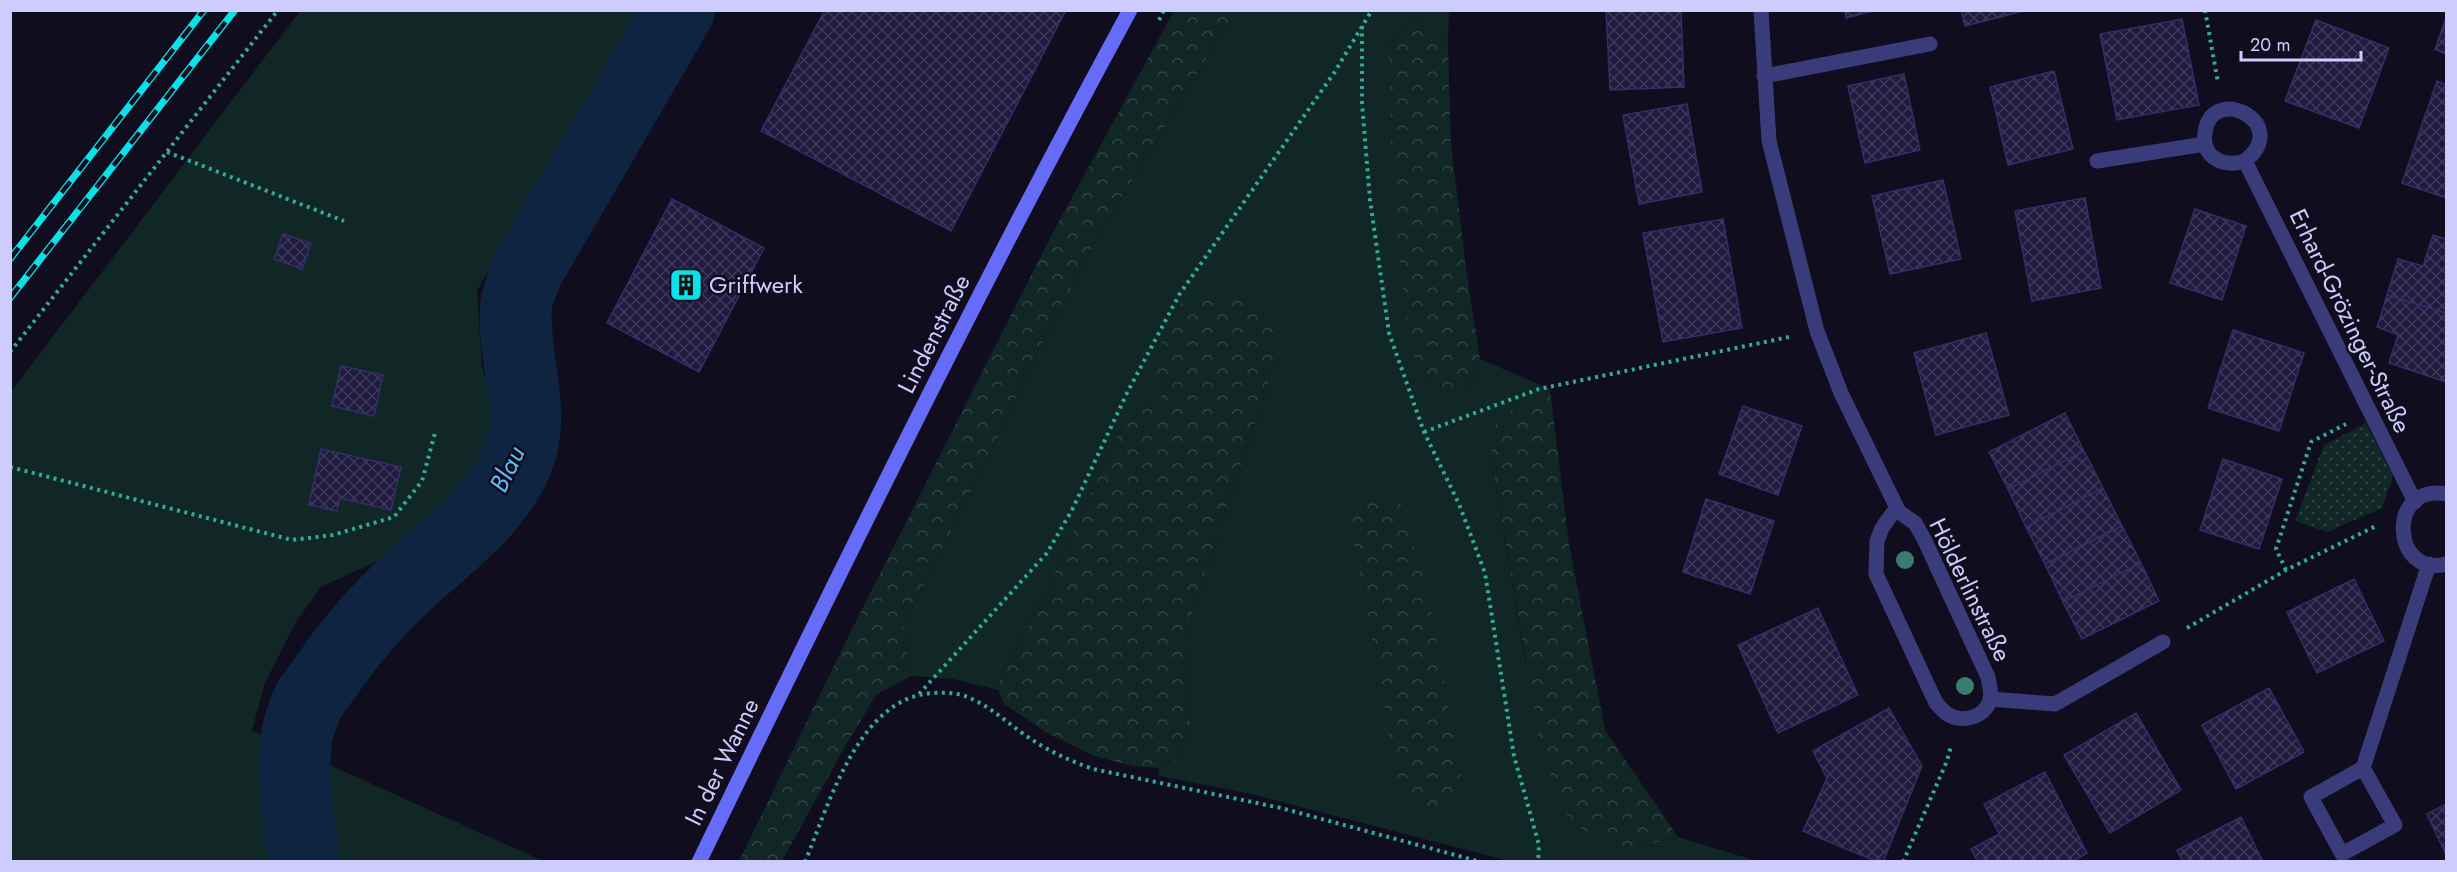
<svg xmlns="http://www.w3.org/2000/svg" width="2457" height="872" viewBox="0 0 2457 872" font-family="Jost,sans-serif">
	<defs>
		<pattern id="forest-crowns" width="20" height="18" patternUnits="userSpaceOnUse" patternTransform="scale(1.5)"><rect width="20" height="18" fill="#102725"/><path d="M2 6a3 3 0 1 1 6 0M12 15a3 3 0 1 1 6 0" fill="none" stroke="#324546"/></pattern>
		<pattern id="park-dots" width="8" height="8" patternUnits="userSpaceOnUse" patternTransform="scale(1.5)"><rect width="8" height="8" fill="#102725"/><path d="M2 2h.1M6 6h.1" fill="none" stroke="#324546" stroke-width="1.8" stroke-linecap="round"/></pattern>
		<pattern id="building-cross-hatch" width="8" height="8" patternUnits="userSpaceOnUse" patternTransform="scale(1.5)"><rect width="8" height="8" fill="#1f1a3e"/><path d="M0 0l8 8M0 8l8-8" fill="none" stroke="#3e3a5b"/></pattern>
	</defs>
	<rect width="100%" height="100%" fill="#0f0d1e"/>
	<path fill="#102725" d="M300,11H637L477,291L482,367L496,412L483,453L444,515L402,550L321,587L296,622L265,683L252,730L543,861H11L10,393Z
		M1235,11H1449L1448,45C1428,16 1413,12 1391,43L1393,208L1428,383C1444,392 1453,393 1470,385L1480,359L1550,389L1525,405L1515,408L1491,457L1526,665L1638,847L1678,837L1757,861H1509L1251,794L1159,776L1158,768L1176,761L1191,734L1184,666L1193,609L1275,362L1160,380L1165,387L1163,396L1156,404L1145,405L1122,426L1033,620L1012,653L1000,678L998,690L953,679L911,676L903,625L982,471L1035,357L1096,239Z"/>
	<path fill="url(#forest-crowns)" d="M1174,11H1235L1096,239L1035,357L982,471L903,625L911,676L877,694L847,743L782,861H739L847,639L1053,232Z
		M1413,22H1424L1435,27L1448,45L1451,143L1466,268L1480,359L1470,385L1458,391H1442L1428,383L1417,367L1406,315L1393,208L1389,56C1391,38 1398,31 1413,22Z
		M1203,292C1221,293 1258,305 1269,320C1277,332 1275,347 1275,362L1193,609L1184,666L1191,734L1176,761L1158,768L1133,766L1094,756L1047,733L1004,704L998,690L1000,678L1012,653L1033,620L1122,426L1133,408C1149,403 1161,406 1165,387L1154,371C1159,350 1170,309 1189,296C1193,294 1199,293 1203,292Z
		M1550,389L1569,544L1605,730L1678,837L1638,847L1622,846L1597,837L1573,824L1559,802L1541,750L1491,457L1494,426L1506,414Z
		M1376,495C1388,495 1395,497 1403,507L1428,594L1462,784C1461,796 1457,808 1444,813C1427,820 1408,805 1401,789C1392,762 1388,727 1383,699C1373,642 1362,585 1351,528C1354,511 1361,503 1376,495Z"/>
	<path fill="url(#park-dots)" d="M2366,423L2393,476L2382,508L2327,532L2295,521L2324,445Z"/>
	<g fill="none" stroke-linecap="round" stroke-linejoin="round">
		<path stroke="#0e2441" stroke-width="72" d="M304,862C300,826 293,788 295,753C295,737 301,718 307,704C311,695 319,686 325,678C353,636 390,596 429,563C463,533 499,504 517,461C538,410 512,360 516,308C516,297 523,284 526,273L679,10"/>
	</g>
	<path fill="url(#building-cross-hatch)" stroke="#352d69" stroke-width="1.5" d="M825,10H1066L951,231L761,131Z
		M1606,10H1681L1684,87L1610,90Z
		M1845,10H1877L1846,18Z
		M1961,10H2027L1965,26Z
		M2446,18V54L2435,49Z
		M2182,19L2199,105L2117,120L2100,34Z
		M2316,20L2389,48L2359,128L2285,101Z
		M2054,71L2073,149L2008,165L1990,87Z
		M1904,74L1920,150L1865,163L1848,86Z
		M2437,81L2446,85V198L2402,183Z
		M1687,104L1702,192L1639,204L1623,115Z
		M1943,180L1961,259L1890,274L1872,196Z
		M2085,198L2101,288L2032,301L2015,211Z
		M672,199L764,248L699,372L607,323Z
		M2195,209L2246,226L2222,300L2170,283Z
		M1723,219L1742,328L1663,342L1643,233Z
		M283,234L311,243L302,269L274,259Z
		M2433,235L2446,239V313L2387,295L2398,259L2423,266Z
		M2387,295L2446,313V382L2389,363L2398,335L2377,327Z
		M2233,330L2304,353L2279,431L2208,408Z
		M1986,333L2009,415L1936,435L1914,353Z
		M341,366L383,375L374,416L332,406Z
		M1743,406L1802,426L1778,495L1719,474Z
		M2065,413L2084,451L2008,489L1989,452Z
		M321,449L401,467L391,510L340,498L337,511L309,505Z
		M2084,451L2103,488L2026,527L2008,489Z
		M2223,459L2282,479L2259,549L2200,530Z
		M2103,488L2122,526L2045,564L2026,527Z
		M1706,499L1774,521L1750,594L1683,572Z
		M2122,526L2141,563L2063,602L2045,564Z
		M2141,563L2159,601L2082,639L2063,602Z
		M2354,579L2384,641L2317,673L2287,612Z
		M1818,608L1858,695L1778,733L1738,645Z
		M2269,688L2304,752L2236,789L2202,725Z
		M1889,708L1922,766L1883,862H1878L1803,831L1827,778L1813,751Z
		M2136,713L2181,790L2110,833L2064,755Z
		M2045,772L2087,853L2072,862H1978L1971,849L1999,834L1984,804Z
		M2446,804V855L2427,814Z
		M2241,817L2263,862H2183L2177,850Z"/>
	<g fill="none" stroke-linecap="round" stroke-linejoin="round">
		<path stroke="#32aa9c" stroke-width="4" stroke-dasharray="3 4.5" stroke-linecap="butt" d="M2205,10L2218,83
			M1159,20L1164,10
			M1362,26V103L1370,200L1389,333L1424,432L1459,504L1485,573L1514,756L1539,845L1538,862
			M167,152L344,221
			M10,352L278,10
			M1424,432L1539,389L1789,337
			M10,467L292,540L333,535L394,517L422,481L435,433
			M2286,570L2276,549L2311,442L2346,424
			M2187,628L2286,570L2376,526
			M919,694L1047,553L1072,510L1127,393L1179,295L1334,73L1372,10
			M805,862C829,804 859,696 934,693C948,692 961,693 974,700C995,710 1012,727 1031,739C1050,752 1071,761 1093,769L1281,808L1481,862
			M1903,862L1947,761L1951,746"/>
		<path stroke="#3a3b7b" stroke-width="15" d="M1764,76L1930,44
			M1990,699L2055,704L2163,642"/>
		<path stroke="#3a3b7b" stroke-width="15" d="M1761,10L1769,141L1817,331L1841,393L1899,512
			M2097,161L2205,144
			M2245,161C2225,168 2201,158 2205,133C2211,82 2293,123 2245,161L2415,502
			M2446,494C2385,483 2393,579 2446,564
			M1899,512L1915,523L1924,539L1988,677C1989,684 1992,693 1990,700C1985,718 1960,724 1946,713C1942,710 1939,706 1936,703L1876,574L1877,541L1882,528L1892,514Z
			M2363,768L2395,825L2342,854L2311,797L2363,768L2429,564"/>
		<path stroke="#676cf8" stroke-width="15" d="M699,862C838,575 978,290 1130,10"/>
		<defs>
			<path id="rail" d="M10,259L204,10
				M10,298L235,10"/>
		</defs>
		<use href="#rail" stroke="#0ae2ea" stroke-width="7"/>
		<use href="#rail" stroke="#0f0d1e" stroke-width="4.5" stroke-dasharray="14" stroke-linecap="butt"/>
	</g>
	<g fill="#397d6f">
		<circle cx="1905" cy="560" r="9"/>
		<circle cx="1965" cy="686" r="9"/>
	</g>
	<defs>
		<symbol id="building-square" viewBox="-11 -11 22 22"><rect x="-9" y="-9" width="18" height="18" rx="4" fill="#0ae2ea" stroke="#0f0d1e"/><path d="M-4-6H4V6H1V3H-1V6H-4ZM-2.5-4.3h1.7v1.8h-1.7ZM.8-4.3h1.7v1.8H.8ZM-2.5-1h1.7V.8h-1.7ZM.8-1h1.7V.8H.8Z" fill="#111"/></symbol>
	</defs>
	<g fill-rule="evenodd">
		<use href="#building-square" x="667" y="266" width="38" height="38"/>
	</g>
	<g text-anchor="middle" stroke-width="5" stroke-linejoin="round" paint-order="stroke">
		<g font-size="24" fill="#ceccfd" stroke="#0f0d1e" text-anchor="start">
			<text x="709" y="293">Griffwerk</text>
		</g>
		<g font-size="24" fill="#ceccfd" stroke="#0f0d1e">
			<text transform="translate(2350 321) rotate(64)" y="8">Erhard-Grözinger-Straße</text>
			<text transform="translate(934 334) rotate(-63)" y="8">Lindenstraße</text>
			<text transform="translate(1970 590) rotate(64)" y="8">Hölderlinstraße</text>
			<text transform="translate(722 762) rotate(-64)" y="8">In der Wanne</text>
		</g>
		<g font-size="26" font-style="italic" fill="#5ebaf8" stroke="#0f0d1e">
			<text transform="translate(507 469) rotate(-64)" y="9">Blau</text>
		</g>
	</g>
	<rect width="2457" height="872" fill="none" stroke="#ceccfd" stroke-width="24"/>
	<path d="M2241 51v9h120v-9" fill="none" stroke="#ceccfd" stroke-width="3"/>
	<text x="2250" y="51" font-size="18" fill="#ceccfd" stroke="#0f0d1e" stroke-width="4.5" paint-order="stroke">20 m</text>
</svg>
